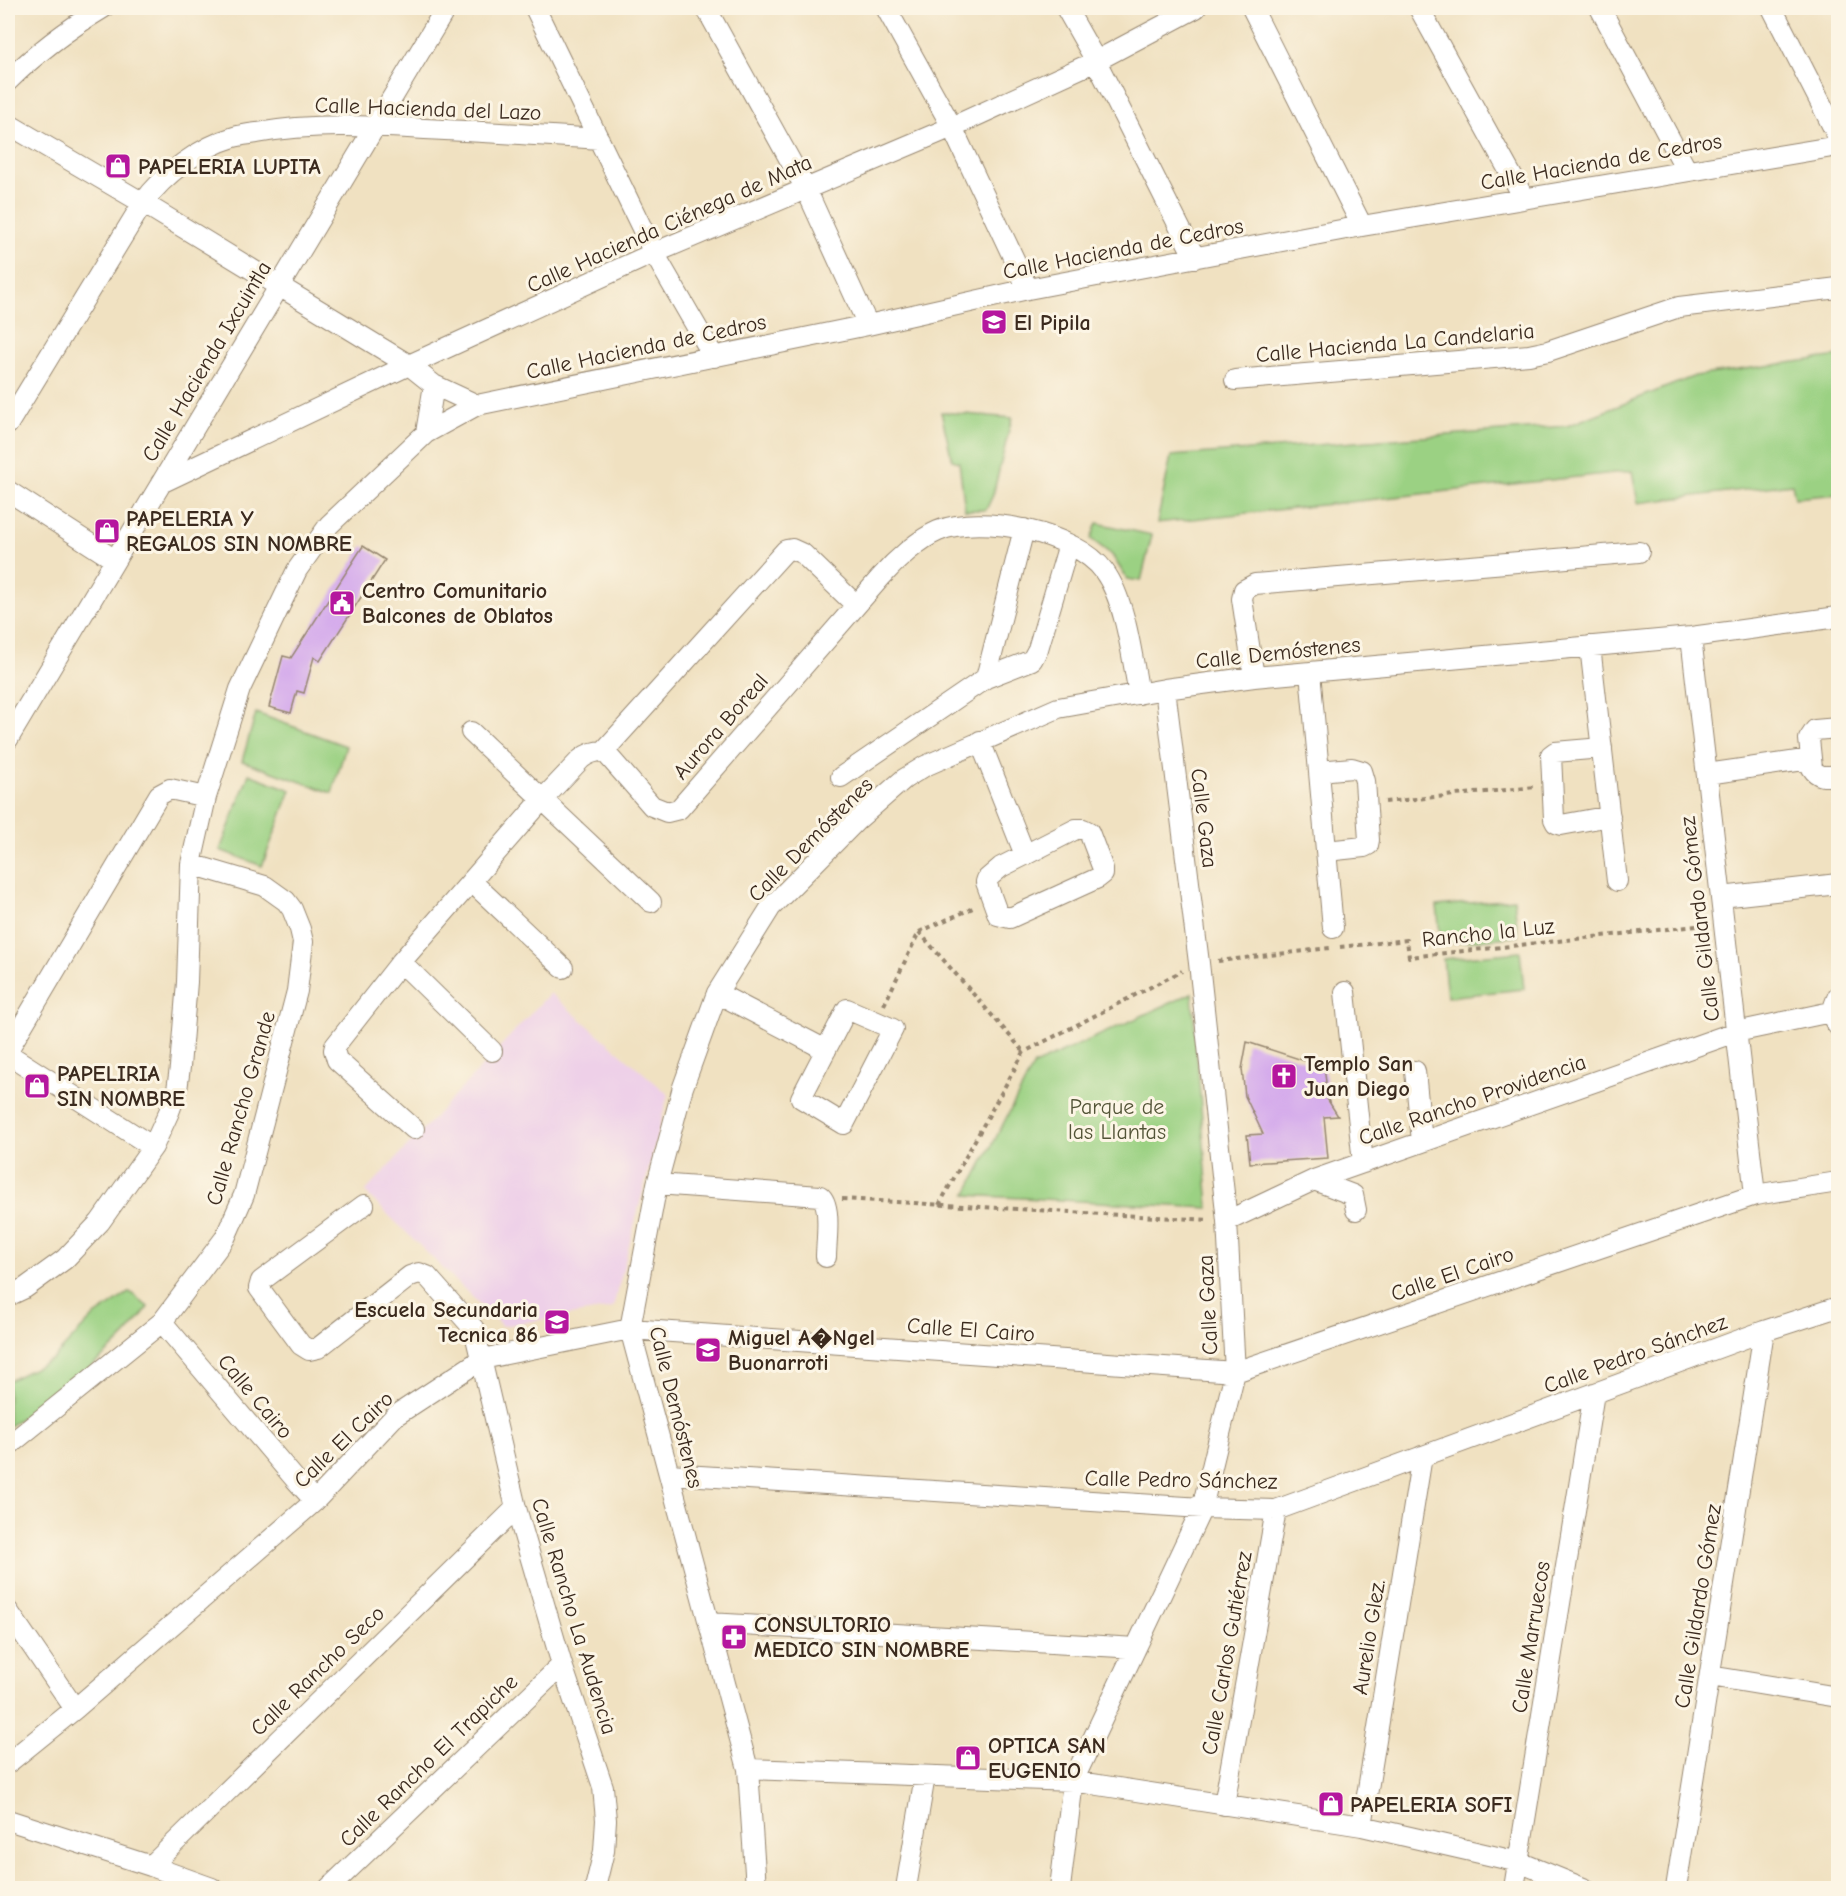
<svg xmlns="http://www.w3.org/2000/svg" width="1846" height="1896" viewBox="0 0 1846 1896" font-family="'Comic Neue',sans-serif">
	<rect width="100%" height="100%" fill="#fcf5e5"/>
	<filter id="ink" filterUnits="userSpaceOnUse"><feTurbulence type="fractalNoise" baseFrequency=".0167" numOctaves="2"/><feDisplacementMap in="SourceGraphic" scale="12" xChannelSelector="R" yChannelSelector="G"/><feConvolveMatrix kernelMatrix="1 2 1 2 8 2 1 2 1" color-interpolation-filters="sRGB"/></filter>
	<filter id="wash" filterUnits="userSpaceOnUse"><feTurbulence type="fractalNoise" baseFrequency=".008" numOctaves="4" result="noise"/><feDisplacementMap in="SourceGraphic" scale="24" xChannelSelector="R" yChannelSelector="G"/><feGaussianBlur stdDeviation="1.35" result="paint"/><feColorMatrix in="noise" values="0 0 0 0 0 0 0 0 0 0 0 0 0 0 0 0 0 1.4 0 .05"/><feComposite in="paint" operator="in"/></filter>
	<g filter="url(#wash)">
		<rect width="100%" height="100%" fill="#f0e1c1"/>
		<path fill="#eed0e8" d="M550,993L668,1094L613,1308L502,1326L365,1192Z"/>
		<path fill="#9bd183" stroke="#6b7e50" stroke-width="1.5" d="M1838,356V494L1795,498L1792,484L1638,503L1632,471L1157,523L1171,456L1567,426L1695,376Z
			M941,412L1012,418L993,495L986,510H965L959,462L952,460Z
			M1097,523L1152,535L1141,581L1127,579L1112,555L1091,539Z
			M256,713L346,746L332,793L242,761Z
			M249,774L291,790L262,866L220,850Z
			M1514,899L1518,936L1441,944L1437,906Z
			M1520,952L1524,989L1447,997L1443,959Z
			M1192,993L1209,1208L966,1195L1034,1065Z
			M130,1292L148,1307C115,1357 56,1392 8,1427V1381L53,1359L92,1318Z"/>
		<g id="blocks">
			<path fill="#d2a6ec" d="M363,546L385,560L320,661L314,657L304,693L297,691L291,713L269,707L283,656L291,658Z
				M1247,1042L1324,1067L1326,1082L1319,1086L1338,1116L1324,1117L1328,1158L1250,1163L1247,1135L1263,1134L1245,1096L1242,1069Z"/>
		</g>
	</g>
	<g filter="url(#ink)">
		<use href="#blocks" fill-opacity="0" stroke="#968670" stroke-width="1.5"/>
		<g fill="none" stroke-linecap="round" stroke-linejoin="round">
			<defs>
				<path id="minor" d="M535,8L654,253L714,357
					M706,8L806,189L868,325
					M886,8L952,127L1028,289
					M1066,8L1096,61L1195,258
					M1252,8L1362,226
					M1419,8L1524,198
					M1600,8L1687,171
					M1772,8L1835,131L1837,146
					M8,81C37,52 68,29 103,8
					M8,124L143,203L409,365L434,385L477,405
					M1235,380L1529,355L1548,351L1679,307L1838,288
					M8,424L143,203C164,174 200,147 234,137C241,135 249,134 257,133C312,123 369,126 425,129C483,132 541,135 599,139
					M426,433L434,385
					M161,483L409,365L654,253L952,127L1096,61L1196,8
					M8,491L115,560
					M1691,637L1755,1195
					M1590,646L1617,881
					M1310,672L1333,928
					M1254,677L1242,599L1244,590L1255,584L1639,552
					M986,678L1024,529
					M1838,728L1815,730L1809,739L1812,768C1819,779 1828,776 1838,775
					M471,732L651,902
					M8,739L446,8
					M980,741L1025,855L1001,867L987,879L986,882L998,915L1010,918L1098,878L1103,874V869L1089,832L1083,829H1076L1025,855
					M1602,748L1555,752L1551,755L1554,819L1556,823L1561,825L1610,816
					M604,751L786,550L792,549L803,554L856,605
					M1319,771L1352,768L1362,771L1365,781L1369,840L1368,845L1364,847L1326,851
					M1707,774L1811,759
					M841,777L986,678L1032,660L1038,649L1069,544
					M471,881L563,968
					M1721,897L1838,884
					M401,962L492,1051
					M1345,992L1363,1163
					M717,993L826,1050
					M1838,996C1833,1007 1829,1016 1838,1026
					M847,1009L893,1029L844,1124L801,1098Z
					M8,1050L159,795L170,789L206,797
					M8,1054L153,1147
					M1415,1071L1422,1142
					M414,1129L337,1060L334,1050L335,1046L401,962L542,800L581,759C588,753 595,751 604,751L652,806L667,812L679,809L881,577C895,561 919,539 938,531C981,513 1077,533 1104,571C1126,601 1132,658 1139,694
					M1314,1180L1353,1195L1356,1210
					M657,1184L820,1196C832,1205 826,1242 826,1257
					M364,1205L261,1281L259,1288L301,1345L309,1350L318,1348L410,1276L419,1273L427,1276L474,1329L516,1508L562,1665L603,1787L606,1820L604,1851L595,1888
					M1227,1221L1314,1180L1736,1032L1831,1012
					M8,1296L25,1288L65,1259L100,1222L153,1147L169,1112L177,1090L180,1067L187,982L191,864L206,797L240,689L297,570L329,525L426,433L477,405L868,325L1028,289L1362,226L1838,146
					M162,1322L295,1479L315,1501
					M8,1446L162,1322L225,1238L244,1195L297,991L303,942L300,929L292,909L286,901L265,886L191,864
					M669,1474L1202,1508L1276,1510L1764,1331L1838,1307
					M8,1611L75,1709
					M709,1623L1136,1648
					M1710,1676L1838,1697
					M8,1763L75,1709L315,1501L395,1416L482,1359L630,1329L1235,1372L1755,1195L1838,1182
					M748,1769L1073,1781L1362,1826L1519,1862L1583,1888
					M1224,1805L1276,1510
					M8,1820L151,1866L212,1888
					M1362,1826L1422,1456
					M151,1866L516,1508
					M329,1888L562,1665
					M756,1888L748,1769L630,1329L657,1184L683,1087L717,993L771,907L856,821L904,779L925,766L1058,708L1165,689L1254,677L1691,637L1838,617
					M906,1888L925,1776
					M1060,1888L1073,1781L1202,1508L1235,1372L1227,1221L1199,963L1165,689
					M1514,1888L1594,1393
					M1676,1888L1764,1331"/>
			</defs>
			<use href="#minor" stroke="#968670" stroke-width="22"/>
			<path stroke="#968670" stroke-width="4" stroke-dasharray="4.5 4.5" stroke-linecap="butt" d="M1385,802L1536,787
				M919,932L1024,1052
				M1340,947L1407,940L1409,957L1705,925
				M1218,961L1330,948
				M884,1005L919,932L975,907
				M842,1199L1209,1220
				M939,1205L1024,1052L1182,971"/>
			<use href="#minor" stroke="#fff" stroke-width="20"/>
		</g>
	</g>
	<defs>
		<symbol id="shop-square" viewBox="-11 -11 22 22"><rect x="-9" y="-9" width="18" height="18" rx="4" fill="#b5179e" stroke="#fcf5e5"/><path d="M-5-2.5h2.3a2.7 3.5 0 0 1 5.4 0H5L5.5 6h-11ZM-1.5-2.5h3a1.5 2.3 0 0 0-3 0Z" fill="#fff"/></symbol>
		<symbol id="school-square" viewBox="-11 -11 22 22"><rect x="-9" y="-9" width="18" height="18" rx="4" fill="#b5179e" stroke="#fcf5e5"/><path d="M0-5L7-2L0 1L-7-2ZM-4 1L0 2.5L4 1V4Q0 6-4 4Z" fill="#fff"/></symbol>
		<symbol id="civic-square" viewBox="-11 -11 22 22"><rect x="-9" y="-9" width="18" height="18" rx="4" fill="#b5179e" stroke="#fcf5e5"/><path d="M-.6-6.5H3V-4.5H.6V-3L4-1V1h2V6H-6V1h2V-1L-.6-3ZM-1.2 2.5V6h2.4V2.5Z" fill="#fff"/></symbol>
		<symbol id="church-square" viewBox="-11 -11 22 22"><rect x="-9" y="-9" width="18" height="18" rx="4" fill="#b5179e" stroke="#fcf5e5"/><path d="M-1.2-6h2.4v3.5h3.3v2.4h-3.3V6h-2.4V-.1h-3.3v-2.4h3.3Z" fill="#fff"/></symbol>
		<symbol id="pharmacy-square" viewBox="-11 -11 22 22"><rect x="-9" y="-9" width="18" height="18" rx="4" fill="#b5179e" stroke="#fcf5e5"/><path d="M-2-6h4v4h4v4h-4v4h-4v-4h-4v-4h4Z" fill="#fff"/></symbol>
	</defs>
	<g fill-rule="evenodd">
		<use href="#shop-square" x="103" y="151" width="30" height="30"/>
		<use href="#school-square" x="979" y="307" width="30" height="30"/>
		<use href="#shop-square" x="92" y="516" width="30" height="30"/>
		<use href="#civic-square" x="327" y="588" width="30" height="30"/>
		<use href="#church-square" x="1269" y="1061" width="30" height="30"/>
		<use href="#shop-square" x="22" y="1071" width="30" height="30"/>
		<use href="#school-square" x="542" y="1307" width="30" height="30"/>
		<use href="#school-square" x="693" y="1335" width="30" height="30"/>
		<use href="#pharmacy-square" x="719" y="1622" width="30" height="30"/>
		<use href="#shop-square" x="953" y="1743" width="30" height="30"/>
		<use href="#shop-square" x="1316" y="1789" width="30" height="30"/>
	</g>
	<g text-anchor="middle" stroke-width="6" stroke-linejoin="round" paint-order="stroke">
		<g font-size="22" fill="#3b2a1e" stroke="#fcf5e5">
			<text transform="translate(428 108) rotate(2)" y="8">Calle Hacienda del Lazo</text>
			<text transform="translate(1601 161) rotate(-10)" y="8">Calle Hacienda de Cedros</text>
			<text transform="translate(669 223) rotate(-24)" y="8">Calle Hacienda Ciénega de Mata</text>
			<text transform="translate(1123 248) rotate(-11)" y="8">Calle Hacienda de Cedros</text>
			<text transform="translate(1395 342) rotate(-5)" y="8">Calle Hacienda La Candelaria</text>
			<text transform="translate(646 346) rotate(-12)" y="8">Calle Hacienda de Cedros</text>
			<text transform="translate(206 361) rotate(-59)" y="8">Calle Hacienda Ixcuintla</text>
			<text transform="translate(1278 652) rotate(-6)" y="8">Calle Demóstenes</text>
			<text transform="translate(720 726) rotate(-49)" y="8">Aurora Boreal</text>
			<text transform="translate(1205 818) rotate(83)" y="8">Calle Gaza</text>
			<text transform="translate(810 839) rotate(-45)" y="8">Calle Demóstenes</text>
			<text transform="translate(1699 919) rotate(-97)" y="8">Calle Gildardo Gómez</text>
			<text transform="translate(1488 932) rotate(-6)" y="8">Rancho la Luz</text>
			<text transform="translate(1472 1099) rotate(-19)" y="8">Calle Rancho Providencia</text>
			<text transform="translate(240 1108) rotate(-74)" y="8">Calle Rancho Grande</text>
			<text transform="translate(1452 1273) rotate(-19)" y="8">Calle El Cairo</text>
			<text transform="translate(1207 1305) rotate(-93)" y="8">Calle Gaza</text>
			<text transform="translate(971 1329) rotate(4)" y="8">Calle El Cairo</text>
			<text transform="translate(1635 1353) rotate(-20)" y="8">Calle Pedro Sánchez</text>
			<text transform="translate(256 1396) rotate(50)" y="8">Calle Cairo</text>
			<text transform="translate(677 1407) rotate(76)" y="8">Calle Demóstenes</text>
			<text transform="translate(343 1439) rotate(-44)" y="8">Calle El Cairo</text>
			<text transform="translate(1181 1479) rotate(1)" y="8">Calle Pedro Sánchez</text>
			<text transform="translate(1697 1606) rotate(-81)" y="8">Calle Gildardo Gómez</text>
			<text transform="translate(575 1616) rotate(73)" y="8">Calle Rancho La Audencia</text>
			<text transform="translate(1368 1637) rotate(-81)" y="8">Aurelio Glez.</text>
			<text transform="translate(1530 1637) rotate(-81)" y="8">Calle Marruecos</text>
			<text transform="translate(1226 1653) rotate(-80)" y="8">Calle Carlos Gutiérrez</text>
			<text transform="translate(317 1670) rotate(-44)" y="8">Calle Rancho Seco</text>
			<text transform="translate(428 1760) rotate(-44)" y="8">Calle Rancho El Trapiche</text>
		</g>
		<g font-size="22" font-weight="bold" fill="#3b2a1e" stroke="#fcf5e5" text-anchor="start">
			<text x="138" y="174">PAPELERIA LUPITA</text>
			<text x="1014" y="330">El Pipila</text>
			<text x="126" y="526">PAPELERIA Y<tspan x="126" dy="25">REGALOS SIN NOMBRE</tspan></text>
			<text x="362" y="598">Centro Comunitario<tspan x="362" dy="25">Balcones de Oblatos</tspan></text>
			<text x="1304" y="1071">Templo San<tspan x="1304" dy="25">Juan Diego</tspan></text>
			<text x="57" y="1081">PAPELIRIA<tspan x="57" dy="25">SIN NOMBRE</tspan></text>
			<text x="538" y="1317" text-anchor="end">Escuela Secundaria<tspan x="538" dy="25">Tecnica 86</tspan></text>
			<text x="728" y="1345">Miguel A�Ngel<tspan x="728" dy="25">Buonarroti</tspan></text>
			<text x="754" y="1632">CONSULTORIO<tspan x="754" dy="25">MEDICO SIN NOMBRE</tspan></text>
			<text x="988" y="1753">OPTICA SAN<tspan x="988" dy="25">EUGENIO</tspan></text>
			<text x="1350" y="1812">PAPELERIA SOFI</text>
		</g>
		<g font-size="22" fill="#535437" stroke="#fcf5e5">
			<text x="1117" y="1114">Parque de<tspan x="1117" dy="25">las Llantas</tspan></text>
		</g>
	</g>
	<rect width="1846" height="1896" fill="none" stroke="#fcf5e5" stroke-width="30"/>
</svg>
